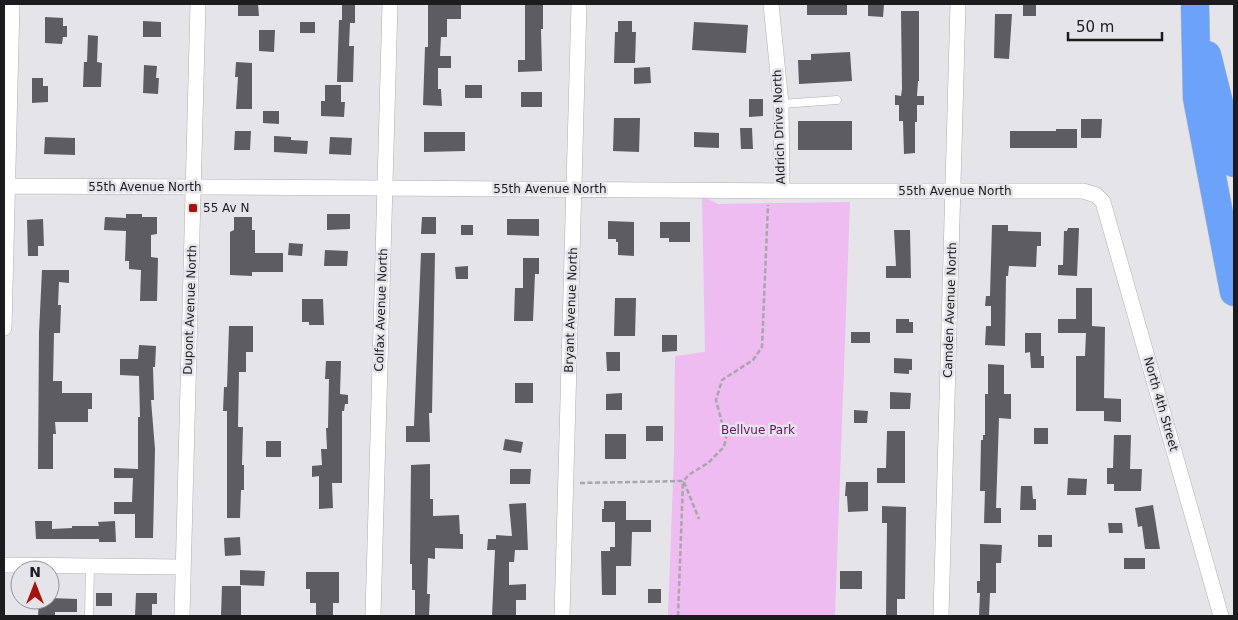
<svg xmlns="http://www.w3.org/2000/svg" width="1238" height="620" viewBox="0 0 1238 620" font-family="'DejaVu Sans',sans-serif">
	<rect width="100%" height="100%" fill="#e4e4e9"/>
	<path fill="#eebcf0" d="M702,196L718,204L850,202L835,616H668L674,455L675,356L705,352Z"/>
	<path fill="#5d5c60" d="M238,4H258L259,16H238Z
		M342,4H355V23H350L349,46H354L353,82H337L339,20H342Z
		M428,4H461V19H447V37H441L440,56H451V68H438V89H441L442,106L423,105L425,47H428Z
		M525,4H543V29H541L542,71L518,72V60H525Z
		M807,4H847V15H807Z
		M868,4H884L883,17L868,16Z
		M1023,4H1036V16H1023Z
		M901,11H919V81H918L917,96H924V105H917V122H915V153L904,154L903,121H899V105H895V95L901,96L902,89Z
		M995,14H1012L1009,59L994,58Z
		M45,17L63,18V26H67V37H63L62,44L45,43Z
		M143,21L161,22V37H143Z
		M618,21H632V32H636L635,63H614L615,32H618Z
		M300,22H315V33H300Z
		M694,22L748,25L746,53L692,50Z
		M259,30H275L274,52L259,51Z
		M88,35L98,36L97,62L102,63L101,87H83L84,62H87Z
		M850,52L852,81L799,84L798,60H811V54Z
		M236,62L252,63V109H236L238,77H235Z
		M144,65L157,66L156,78H159L158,94L143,93Z
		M650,67L651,83L634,84V68Z
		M32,78H43V86H48V102L32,103Z
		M325,85H341V102H345L344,117L321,116V101H325Z
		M465,85H482V98H465Z
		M521,92H542V107H521Z
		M749,99H763V116L749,117Z
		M263,111H279V124L263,123Z
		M614,118H640L639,152L613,151Z
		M1081,119H1102L1101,138H1081Z
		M798,121H852V150H798Z
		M740,128H752L753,149H741Z
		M1056,129H1077V148H1010V131H1056Z
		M235,131H251L250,150H234Z
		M424,132H465V151L424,152Z
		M694,132L719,133V148L694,147Z
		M274,136L291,137V140L308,141L307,154L274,152Z
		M45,137L75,138V155L44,154Z
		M330,137L352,138L351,155L329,154Z
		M126,214H142V217H157V234L151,235V257L158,258L157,301H140L141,270L129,269V261H125L126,231L104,230L105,217L126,218Z
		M327,214H350V229L327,230Z
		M234,217H252V230H255V253H283V272H252V276L230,275V232L234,230Z
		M422,217H436V234H421Z
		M43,219L44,246H38V256H28L27,220Z
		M507,219H539V236L507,235Z
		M608,221L634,222V256L618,255V242H616V239H608Z
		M660,222H690V242H669V238H660Z
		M461,225H473V235H461Z
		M992,225H1008V231L1041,232V246H1037L1036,267L1009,266L1008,276H1006L1005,346L985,345L986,326H991V306H985L986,296H990Z
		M1068,228H1079L1077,276L1058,275V265H1063L1064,231H1067Z
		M894,230H910L911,278H886V266H896Z
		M289,243L303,244L302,256L288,255Z
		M325,250L348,251L347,266H324Z
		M421,253H435L432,413H429L430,442H406V426H414Z
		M523,258H539V274H535L533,321H514L515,288H523Z
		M468,266V279H456L455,267Z
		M42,270H69V283L59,282L58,305H61L60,333H54L53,381H62V393H92V409H88V422H55L56,434H53V469H38L39,333Z
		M1076,288H1092V326L1105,327L1104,398L1121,399V422L1104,421V411H1076V356H1085L1086,333H1058V319H1076Z
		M615,298H636L635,336H614Z
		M302,299H323L324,325H309V322H302Z
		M896,319H909V322H913V333H896Z
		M229,326H253V352H246V372H239L238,427H243L242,465H244V490H241L240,518H227V411H223L224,387H227Z
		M851,332H870V343H851Z
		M1025,333H1041V356H1044V368H1031L1030,352L1025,353Z
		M662,335H677V351L662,352Z
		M139,345L156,346L155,367H153L154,400H151L155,449L153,538H135V514H114V502H132L133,478H114V468L138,469V417H140L139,376L120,375V359H138Z
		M606,352H620V371H607Z
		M894,358L912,359V370H909V374L894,373Z
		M326,361H341L340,394L348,395V404H345L344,411H342V483H332L333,508L319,509V476L312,477V466L322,465L321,449H327L326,428H328L329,379H325Z
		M988,364L1004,365V394H1011V419L999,418L996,508H1001V523H984L985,491H980L981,440H983V435H985V394H988Z
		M515,383H533V403H515Z
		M890,392L911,393L910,409H890Z
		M622,393V410H606V394Z
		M854,410L868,411L867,423H854Z
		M646,426H663V441H646Z
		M1034,428H1048V444H1034Z
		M887,431H905V483H877V468H886Z
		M605,434H626V459H605Z
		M1114,435H1131L1130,469H1142L1141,491H1114V484H1107V468H1113Z
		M505,439L523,442L521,453L503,450Z
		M266,441H281V457H266Z
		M430,464V499H433V516L459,515L460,534H463V549L435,548V559L428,558L427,594H430L429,616H415V590H412V564H410L411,465Z
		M510,469H531L530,484H510Z
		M1068,478L1087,479L1086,495H1067Z
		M846,482H868V511L848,512L847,496H845Z
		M1021,486H1032L1033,499H1036V510H1020Z
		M604,501H626V520H651V532H632L631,566H616V595H602L601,551H610V547H615V522H602V509H604Z
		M526,503L528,550H515L514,562H509V585L526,584V600H516V616H492L495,550H487L488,539H496V535L512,536L509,504Z
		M1153,505L1160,549H1145L1142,526L1138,527L1135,508Z
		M882,506L906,507L905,599H897V616H886L887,523H882Z
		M35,521H52V529L72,528V526H99L98,522L115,521L116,542H99V539H36Z
		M1108,523H1122L1123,533H1109Z
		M1038,535H1052V547H1038Z
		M240,537L241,555L225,556L224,538Z
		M980,544L1002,545L1001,563H996V593H990L989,616H979L980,593H977V581H980Z
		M1124,558H1145V569H1124Z
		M240,570L265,571L264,586L240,585Z
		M840,571H862V589H840Z
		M306,572H339V603H333V616H316V603H310V589H306Z
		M222,586H241V616H221Z
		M648,589H661V603H648Z
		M96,593H112V606H96Z
		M136,593H157V604H152V616H135Z
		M50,598L77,599V612H55V616H38L39,600H50Z"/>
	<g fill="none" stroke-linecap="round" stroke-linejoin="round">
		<defs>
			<path id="service" d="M781,104L837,100
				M89,616L90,566"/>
			<path id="minor" d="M771,4L781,104L782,191
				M4,186L385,188L782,191H1083L1096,195L1103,202L1221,616
				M4,328L12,4
				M4,565L183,567
				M182,616L198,4
				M373,616L390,4
				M562,616L579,4
				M941,616L958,4"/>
			<path id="motorway" d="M1195,7L1197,98L1234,292
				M1207,55L1234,163"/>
		</defs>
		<use href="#service" stroke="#afafb4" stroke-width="9"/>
		<use href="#minor" stroke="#afafb4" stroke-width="16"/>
		<use href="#motorway" stroke="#bfbfc0" stroke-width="29"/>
		<path stroke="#a7a7ab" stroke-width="2.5" stroke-dasharray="5 2.5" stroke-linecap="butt" d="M684,482L699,519
			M580,483L683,481L690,474L708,463L724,447L726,438L716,400L722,380L753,360L762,347L768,205
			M678,616L683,481"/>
		<use href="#service" stroke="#fff" stroke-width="8"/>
		<use href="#minor" stroke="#fff" stroke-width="15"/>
		<use href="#motorway" stroke="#6da2fa" stroke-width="28"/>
	</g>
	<rect fill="#a6120c" stroke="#e4e4e9" stroke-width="2" x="188" y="203" width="10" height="10" rx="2.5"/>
	<g text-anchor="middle" stroke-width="5" stroke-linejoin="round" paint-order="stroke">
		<g font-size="12" fill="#1c1c1e" stroke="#e4e4e9">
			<text transform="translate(779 127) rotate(-92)" y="4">Aldrich Drive North</text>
			<text x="145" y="191">55th Avenue North</text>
			<text x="550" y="193">55th Avenue North</text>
			<text x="955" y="195">55th Avenue North</text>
			<text transform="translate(190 310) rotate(-88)" y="4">Dupont Avenue North</text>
			<text transform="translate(381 310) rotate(-88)" y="4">Colfax Avenue North</text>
			<text transform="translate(571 310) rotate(-88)" y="4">Bryant Avenue North</text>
			<text transform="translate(950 310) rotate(-88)" y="4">Camden Avenue North</text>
			<text transform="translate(1161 404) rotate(74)" y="4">North 4th Street</text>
		</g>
		<g font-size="12" fill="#1c1c1e" stroke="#e4e4e9" text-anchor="start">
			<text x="203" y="212">55 Av N</text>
		</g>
		<g font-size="12" fill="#67136e" stroke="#e4e4e9">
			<text x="758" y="434">Bellvue Park</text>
		</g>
	</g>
	<rect width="1238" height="620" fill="none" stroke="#1c1c1e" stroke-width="10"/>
	<g transform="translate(35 585)"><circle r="24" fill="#e4e4e9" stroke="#949498"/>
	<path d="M0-4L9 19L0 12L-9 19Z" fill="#a6120c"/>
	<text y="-8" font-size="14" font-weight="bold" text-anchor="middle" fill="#1c1c1e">N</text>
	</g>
	<path d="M1068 32v8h94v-8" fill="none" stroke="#1c1c1e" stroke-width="2.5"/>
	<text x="1076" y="32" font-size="15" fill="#1c1c1e" stroke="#e4e4e9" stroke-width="4" paint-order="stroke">50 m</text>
</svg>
